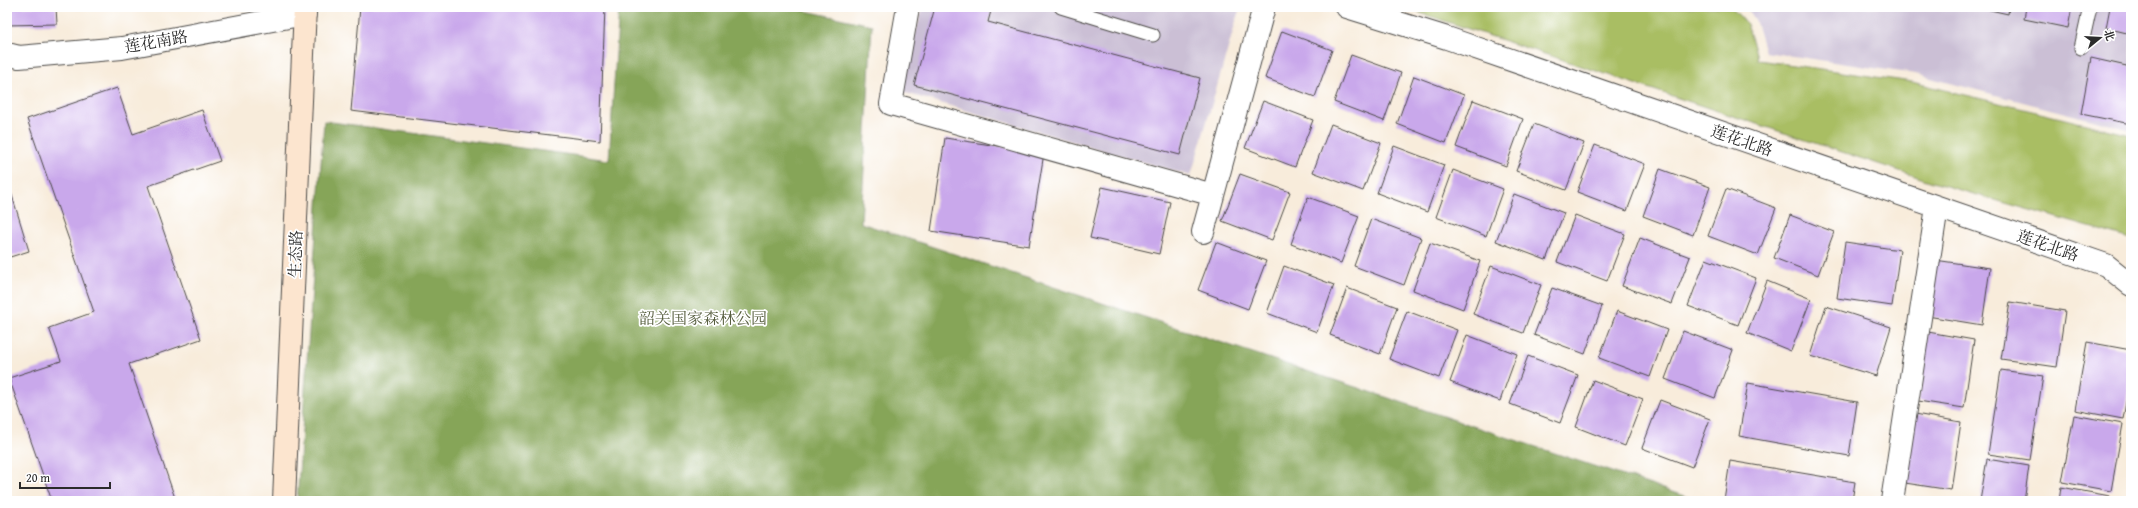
<svg xmlns="http://www.w3.org/2000/svg" width="2138" height="508" viewBox="0 0 2138 508" font-family="'Gentium Book Plus','Noto Serif SC',serif">
	<rect width="100%" height="100%" fill="#fff"/>
	<filter id="ink" filterUnits="userSpaceOnUse"><feTurbulence type="fractalNoise" baseFrequency=".025" numOctaves="2"/><feDisplacementMap in="SourceGraphic" scale="8" xChannelSelector="R" yChannelSelector="G"/><feConvolveMatrix kernelMatrix="1 2 1 2 8 2 1 2 1" color-interpolation-filters="sRGB"/></filter>
	<filter id="wash" filterUnits="userSpaceOnUse"><feTurbulence type="fractalNoise" baseFrequency=".012" numOctaves="4" result="noise"/><feDisplacementMap in="SourceGraphic" scale="16" xChannelSelector="R" yChannelSelector="G"/><feGaussianBlur stdDeviation="0.9" result="paint"/><feColorMatrix in="noise" values="0 0 0 0 0 0 0 0 0 0 0 0 0 0 0 0 0 1.4 0 .05"/><feComposite in="paint" operator="in"/></filter>
	<g filter="url(#wash)">
		<rect width="100%" height="100%" fill="#f8ecdb"/>
		<path fill="#cbbfd5" d="M923,7H1240L1191,176L899,91Z
			M1744,7H2131V130L1915,74L1765,52L1755,19Z"/>
		<path fill="#a9be63" stroke="#6a7447" d="M1402,7H1731L1747,24L1758,60L1912,82L2131,135V239L1939,184Z"/>
		<path fill="#86a559" stroke="#586842" d="M619,7H787L872,25L861,223L1699,501H297L324,121L609,160Z"/>
		<g id="blocks">
			<path fill="#c9a8eb" d="M7,7H56L57,24L7,25Z
				M360,7H605L600,141L351,111Z
				M935,7H992L988,22L1200,78L1180,155L914,85Z
				M1977,7H2009L2008,14Z
				M2026,7H2072L2068,28L2024,19Z
				M2110,7H2131V34L2106,28Z
				M1282,31L1332,50L1315,97L1265,78Z
				M1351,55L1401,73L1384,121L1334,102Z
				M2091,58L2131,67V124L2081,114Z
				M1414,76L1464,95L1446,143L1397,124Z
				M117,88L133,134L202,110L220,161L148,186L201,339L129,364L176,501H52L9,378L61,361L49,328L94,312L27,119Z
				M1473,100L1523,119L1506,166L1456,147Z
				M1263,101L1313,120L1295,167L1245,148Z
				M1331,124L1381,143L1363,191L1313,172Z
				M1534,124L1584,143L1566,190L1516,171Z
				M945,138L1044,153L1029,246L931,231Z
				M1595,145L1645,164L1627,211L1577,192Z
				M1394,146L1444,165L1427,212L1377,193Z
				M1660,169L1710,187L1693,235L1643,216Z
				M1453,170L1503,189L1486,236L1436,217Z
				M1240,174L1290,192L1272,240L1222,221Z
				M7,179L29,251L7,258Z
				M1102,187L1170,202L1159,254L1090,238Z
				M1726,189L1776,208L1758,255L1708,236Z
				M1514,194L1564,213L1546,260L1496,241Z
				M1308,197L1359,216L1341,263L1291,244Z
				M1575,215L1625,234L1607,281L1557,262Z
				M1790,215L1834,232L1818,275L1774,258Z
				M1371,219L1421,238L1404,285L1354,266Z
				M1640,238L1690,257L1672,304L1622,286Z
				M1216,242L1266,261L1248,309L1198,290Z
				M1845,242L1900,250L1892,306L1837,298Z
				M1430,243L1480,261L1463,309L1413,290Z
				M1706,259L1756,278L1738,325L1688,306Z
				M1935,260L1990,268L1982,325L1927,316Z
				M1284,266L1334,285L1317,332L1267,313Z
				M1491,266L1541,285L1523,333L1473,314Z
				M1767,281L1811,299L1791,351L1747,333Z
				M1347,288L1397,307L1380,354L1330,335Z
				M1552,288L1602,306L1585,354L1534,335Z
				M2010,302L2065,311L2057,367L2001,359Z
				M1826,306L1891,327L1876,376L1810,356Z
				M1407,311L1457,330L1439,378L1389,359Z
				M1617,311L1667,330L1650,377L1599,358Z
				M1683,331L1733,350L1715,398L1665,379Z
				M1928,332L1974,340L1964,408L1918,401Z
				M1467,335L1517,354L1500,401L1450,382Z
				M2087,342L2131,350V375L2123,419L2075,410Z
				M1528,356L1578,375L1560,423L1510,404Z
				M2001,370L2043,376L2030,460L1988,454Z
				M1593,380L1643,399L1625,446L1576,427Z
				M1748,383L1857,402L1849,456L1739,436Z
				M1660,400L1710,419L1692,467L1642,448Z
				M1915,414L1961,422L1951,490L1905,483Z
				M2074,415L2123,424L2111,491L2062,482Z
				M1987,459L2029,466L2024,501H1980Z
				M1730,461L1855,482L1852,501H1724Z
				M2061,487L2110,496L2109,501H2059Z"/>
		</g>
	</g>
	<g filter="url(#ink)">
		<use href="#blocks" fill-opacity="0" stroke="#4a4845" stroke-width="1"/>
		<g fill="none" stroke-linecap="round" stroke-linejoin="round">
			<defs>
				<path id="lane" d="M1061,7L1153,35
					M2081,48L2090,7"/>
				<path id="street" d="M908,7L891,104L1213,195
					M1347,7L1447,38L2106,265L2131,285
					M7,54L19,57L122,48L305,14
					M1203,232L1264,7
					M1892,501L1937,207"/>
				<path id="secondary" d="M284,501L305,7"/>
			</defs>
			<use href="#lane" stroke="#4a4845" stroke-width="15"/>
			<use href="#street" stroke="#4a4845" stroke-width="24"/>
			<use href="#secondary" stroke="#4a4845" stroke-width="24"/>
			<use href="#lane" stroke="#fff" stroke-width="13"/>
			<use href="#street" stroke="#fff" stroke-width="22"/>
			<use href="#secondary" stroke="#fce5cf" stroke-width="22"/>
		</g>
	</g>
	<g text-anchor="middle" stroke-width="3.5" stroke-linejoin="round" paint-order="stroke">
		<g font-size="16" fill="#2b2b2b" stroke="#fff">
			<text transform="translate(156 41) rotate(-10)" y="6">莲花南路</text>
			<text transform="translate(1742 140) rotate(19)" y="6">莲花北路</text>
			<text transform="translate(2048 245) rotate(19)" y="6">莲花北路</text>
			<text transform="translate(295 254) rotate(-88)" y="6">生态路</text>
		</g>
		<g font-size="16" fill="#575e3f" stroke="#fff">
			<text x="703" y="324">韶关国家森林公园</text>
		</g>
	</g>
	<rect width="2138" height="508" fill="none" stroke="#fff" stroke-width="24"/>
	<g transform="translate(2100 38) rotate(72)" stroke="#ffffff" stroke-width="3" paint-order="stroke">
	<path d="M0-3L7 15L0 10L-7 15Z" fill="#2b2b2b"/>
	<text y="-6" font-size="11" font-weight="bold" text-anchor="middle" fill="#2b2b2b">北</text>
	</g>
	<path d="M20 482v6h90v-6" fill="none" stroke="#2b2b2b" stroke-width="2"/>
	<text x="26" y="482" font-size="12" fill="#2b2b2b" stroke="#ffffff" stroke-width="3" paint-order="stroke">20 m</text>
</svg>
